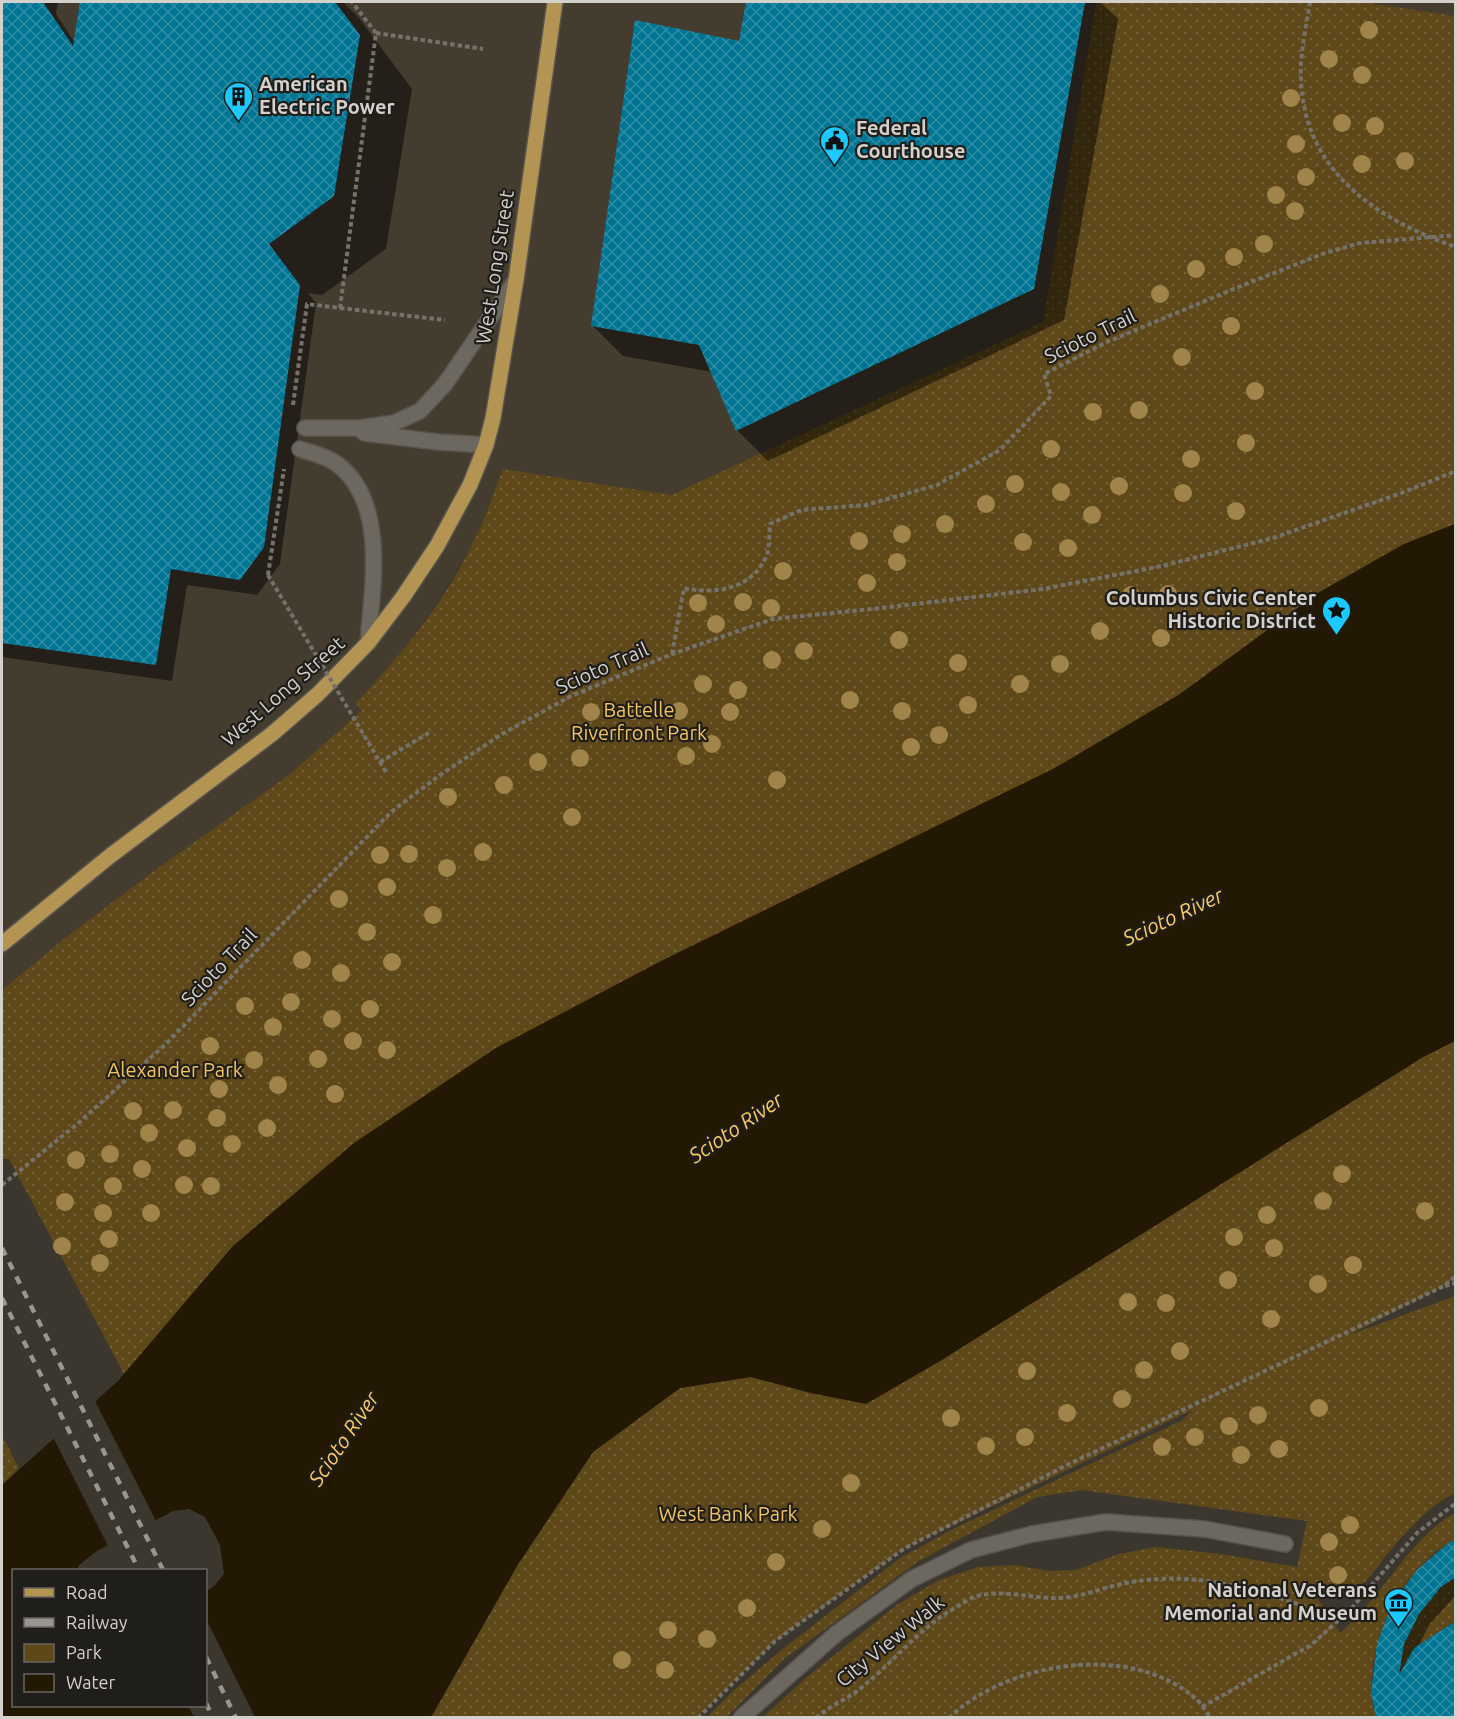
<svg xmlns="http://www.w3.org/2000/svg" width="1457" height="1719" viewBox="0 0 1457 1719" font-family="Ubuntu,sans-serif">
	<defs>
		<pattern id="green-dots" width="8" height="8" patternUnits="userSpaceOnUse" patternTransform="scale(1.5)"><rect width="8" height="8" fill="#5e4819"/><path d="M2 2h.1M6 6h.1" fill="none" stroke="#746139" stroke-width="1.8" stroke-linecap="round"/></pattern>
		<pattern id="building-cross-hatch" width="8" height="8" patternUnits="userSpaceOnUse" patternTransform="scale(1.5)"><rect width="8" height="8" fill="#007493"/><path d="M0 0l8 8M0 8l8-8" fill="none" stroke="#308da6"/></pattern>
	</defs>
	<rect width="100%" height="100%" fill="#3b372f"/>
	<path fill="#443d2f" d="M2,2H1096L1043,322L671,495L503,469L473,543L445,590L416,634L383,675L356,703L362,710L289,775L65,938L2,990Z
		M1363,2H1455V16L1399,7Z"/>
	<path fill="url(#green-dots)" d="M1096,2H1363L1455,16V524L1404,544L1318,593L1180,694L1055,768L496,1048L233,1246L124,1374L9,1159H2V990L65,938L158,868L289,775L361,711L356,703C401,655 445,602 473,542C485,519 493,494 503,469L671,495L1043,322Z
		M1455,1041V1276L1444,1286L1349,1335L1455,1296V1493C1430,1505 1408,1530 1390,1551C1377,1565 1370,1582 1352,1590C1340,1594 1328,1596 1316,1596L1340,1633C1350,1623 1360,1614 1369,1603C1396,1573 1419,1532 1455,1513V1539C1401,1570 1373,1629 1371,1690C1371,1699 1374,1709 1376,1717H763L807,1677L898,1604L939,1580L978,1567L1015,1565L1049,1571L1076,1570L1119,1554L1155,1547L1221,1554L1297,1567L1307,1521L1082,1490L1037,1497L919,1561L784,1659L727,1717H707L733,1691L784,1648L900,1558L955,1528L1183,1420L1192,1410L905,1548L775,1641L698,1717L431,1718L517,1566L593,1452L680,1388L751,1377L811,1393L867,1403L940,1361L1423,1057Z
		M2,1436L19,1468L2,1485Z
		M1455,1577V1621L1414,1648L1399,1675C1400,1665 1401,1652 1404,1643C1414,1616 1433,1593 1455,1577Z"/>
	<path fill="#231803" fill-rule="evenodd" d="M1455,524V1041L1423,1057L940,1361L866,1404L811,1393L751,1377L680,1388L593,1452L517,1566L431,1717L2,1718V1485L118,1381L233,1246L354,1143L496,1048L663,960L1055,768L1180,694L1318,593L1404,544ZM189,1509L205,1517L220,1545L224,1574L215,1585L206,1592V1706H14V1570H78V1566L97,1551L173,1511Z"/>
	<path fill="#3b372f" d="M94,1399L157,1523L109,1548L52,1435Z
		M206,1619L255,1717H194L188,1706H206Z"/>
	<path fill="#0007" d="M2,2H58L56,14L75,43L81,2H343L359,18L412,89L386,249L322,295L308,293L316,303L280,564L257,595L187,585L172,681L2,657Z
		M748,2H1100L1118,19L1064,320L768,461L737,430L712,372L623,356L593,326L740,43Z
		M1456,1541V1595L1429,1625L1418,1647L1456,1718L1372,1692Z"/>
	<path fill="url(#building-cross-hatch)" d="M2,2H43L73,46L80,2H335L360,35L334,196L269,244L300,285L264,547L240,580L171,569L156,665L2,643Z
		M746,2H1085L1034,289L736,431L699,345L591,326L635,20L739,41Z
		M1456,1539V1577L1441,1587L1419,1614L1404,1644L1399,1675L1414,1648L1456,1621V1718H1376L1371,1692L1377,1644L1391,1605L1417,1570L1447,1544Z"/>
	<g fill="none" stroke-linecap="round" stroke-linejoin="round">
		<defs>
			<path id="minor" d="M305,428H359L394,423L420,411L445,384L516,280
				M364,433L438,442L486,445
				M300,449C315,454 330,457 342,468C387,508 372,589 368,643
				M741,1718L837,1633L912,1579L971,1550L1032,1534L1106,1522L1204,1529L1285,1544"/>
			<path id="major" d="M2,944L110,856L272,734L318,694L368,643L403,597L437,546L470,485L486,445L493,418L516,280L555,2"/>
		</defs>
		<use href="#minor" stroke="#57544e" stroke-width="18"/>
		<use href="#major" stroke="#57544e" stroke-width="18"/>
		<path stroke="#75716b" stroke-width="4" stroke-dasharray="4.5 3" stroke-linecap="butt" d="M1310,2C1307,22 1302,44 1301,65C1297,165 1370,217 1456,247
			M376,33L483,49
			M340,308L445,320
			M293,405L307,304L340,308L376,33L352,2
			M268,575L284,469
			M672,654L684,588C714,595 752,589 766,557C770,548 769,534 770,524L801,510L866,505L937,485L1000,450L1051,396L1044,374L1107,342L1236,288L1325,253L1360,243L1456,235
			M380,762L432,731
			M2,1185L76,1125L167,1043L391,812L440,775L502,734L571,696L672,654L773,619L872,609L1043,589L1162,566L1273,538L1404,492L1456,471
			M1445,1286L1456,1283
			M1202,1707L1311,1645L1350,1610L1417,1533L1456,1503
			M698,1718L775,1641L905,1548L1069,1464L1444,1286L1456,1276
			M816,1718C830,1706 847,1699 861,1688C895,1661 920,1627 958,1606C963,1603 969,1599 974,1597C1002,1588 1031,1599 1060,1598C1083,1597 1104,1587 1126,1583C1201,1568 1269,1594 1338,1618
			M949,1718C1008,1661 1132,1642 1196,1699C1202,1704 1206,1712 1210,1718"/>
		<use href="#minor" stroke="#6c675f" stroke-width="15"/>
		<use href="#major" stroke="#b39452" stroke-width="15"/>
		<path stroke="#999690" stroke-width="4.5" stroke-dasharray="8 8" stroke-linecap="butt" d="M2,1248L163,1570
			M2,1298L139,1570
			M206,1657L236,1718
			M206,1703L213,1718"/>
		<path stroke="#75716b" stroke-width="4" stroke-dasharray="4.5 3" stroke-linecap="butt" d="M268,575L386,772"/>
	</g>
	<g fill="#a08449">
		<circle cx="1369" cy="30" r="9"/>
		<circle cx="1329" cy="59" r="9"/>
		<circle cx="1362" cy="75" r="9"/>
		<circle cx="1291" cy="98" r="9"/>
		<circle cx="1342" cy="123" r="9"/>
		<circle cx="1375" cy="126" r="9"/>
		<circle cx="1296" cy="144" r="9"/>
		<circle cx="1405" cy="161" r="9"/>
		<circle cx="1362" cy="164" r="9"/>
		<circle cx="1306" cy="177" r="9"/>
		<circle cx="1276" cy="195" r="9"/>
		<circle cx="1295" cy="211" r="9"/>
		<circle cx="1264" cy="244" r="9"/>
		<circle cx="1234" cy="257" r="9"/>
		<circle cx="1196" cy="269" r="9"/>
		<circle cx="1160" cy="294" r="9"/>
		<circle cx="1231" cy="326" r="9"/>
		<circle cx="1182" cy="357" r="9"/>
		<circle cx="1255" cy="391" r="9"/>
		<circle cx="1139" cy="410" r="9"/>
		<circle cx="1093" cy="412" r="9"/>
		<circle cx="1246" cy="443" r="9"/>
		<circle cx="1051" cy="449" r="9"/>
		<circle cx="1191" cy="459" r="9"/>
		<circle cx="1015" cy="484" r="9"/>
		<circle cx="1119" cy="486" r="9"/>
		<circle cx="1061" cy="492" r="9"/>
		<circle cx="1183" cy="493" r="9"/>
		<circle cx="986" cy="504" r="9"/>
		<circle cx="1236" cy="511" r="9"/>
		<circle cx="1092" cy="515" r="9"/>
		<circle cx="945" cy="524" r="9"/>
		<circle cx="902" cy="534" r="9"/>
		<circle cx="859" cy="541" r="9"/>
		<circle cx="1023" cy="542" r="9"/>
		<circle cx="1068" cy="548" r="9"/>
		<circle cx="897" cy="562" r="9"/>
		<circle cx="783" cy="571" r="9"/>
		<circle cx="867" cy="583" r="9"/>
		<circle cx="1168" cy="594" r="9"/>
		<circle cx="1131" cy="595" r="9"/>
		<circle cx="743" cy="602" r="9"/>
		<circle cx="698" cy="603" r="9"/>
		<circle cx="771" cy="608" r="9"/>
		<circle cx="716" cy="624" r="9"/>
		<circle cx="1100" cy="631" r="9"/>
		<circle cx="1161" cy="638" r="9"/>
		<circle cx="899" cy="640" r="9"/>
		<circle cx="804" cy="651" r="9"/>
		<circle cx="772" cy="660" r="9"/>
		<circle cx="958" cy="663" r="9"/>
		<circle cx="1060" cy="664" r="9"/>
		<circle cx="703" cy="684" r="9"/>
		<circle cx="1020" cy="684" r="9"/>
		<circle cx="738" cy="690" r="9"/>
		<circle cx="850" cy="700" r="9"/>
		<circle cx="968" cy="705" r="9"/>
		<circle cx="633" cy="711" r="9"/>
		<circle cx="679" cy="711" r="9"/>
		<circle cx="902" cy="711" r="9"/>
		<circle cx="591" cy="712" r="9"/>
		<circle cx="730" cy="712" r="9"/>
		<circle cx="939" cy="735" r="9"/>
		<circle cx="712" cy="744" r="9"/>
		<circle cx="911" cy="747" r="9"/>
		<circle cx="686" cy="756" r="9"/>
		<circle cx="580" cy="758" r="9"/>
		<circle cx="538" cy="762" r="9"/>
		<circle cx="777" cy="780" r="9"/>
		<circle cx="504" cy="785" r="9"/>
		<circle cx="448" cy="797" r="9"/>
		<circle cx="572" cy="817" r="9"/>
		<circle cx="483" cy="852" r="9"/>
		<circle cx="409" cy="854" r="9"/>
		<circle cx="380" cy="855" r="9"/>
		<circle cx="447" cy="868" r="9"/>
		<circle cx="387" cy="887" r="9"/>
		<circle cx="339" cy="899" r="9"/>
		<circle cx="433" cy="915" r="9"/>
		<circle cx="367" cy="932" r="9"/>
		<circle cx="302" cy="960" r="9"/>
		<circle cx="392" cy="962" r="9"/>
		<circle cx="341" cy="973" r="9"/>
		<circle cx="291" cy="1002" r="9"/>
		<circle cx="245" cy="1006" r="9"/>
		<circle cx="370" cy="1009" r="9"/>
		<circle cx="332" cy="1019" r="9"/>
		<circle cx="273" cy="1027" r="9"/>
		<circle cx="353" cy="1041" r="9"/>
		<circle cx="210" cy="1046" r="9"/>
		<circle cx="387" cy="1050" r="9"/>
		<circle cx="318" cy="1059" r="9"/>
		<circle cx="254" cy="1060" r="9"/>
		<circle cx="278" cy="1085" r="9"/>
		<circle cx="219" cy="1089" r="9"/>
		<circle cx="335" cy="1094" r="9"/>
		<circle cx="173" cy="1110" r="9"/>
		<circle cx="133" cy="1111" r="9"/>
		<circle cx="217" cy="1118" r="9"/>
		<circle cx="267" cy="1128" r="9"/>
		<circle cx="149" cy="1133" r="9"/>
		<circle cx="232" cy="1144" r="9"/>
		<circle cx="187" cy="1148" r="9"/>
		<circle cx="110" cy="1154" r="9"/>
		<circle cx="76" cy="1160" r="9"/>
		<circle cx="142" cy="1169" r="9"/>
		<circle cx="1342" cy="1174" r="9"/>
		<circle cx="184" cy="1185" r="9"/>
		<circle cx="113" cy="1186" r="9"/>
		<circle cx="211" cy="1186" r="9"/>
		<circle cx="1323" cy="1201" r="9"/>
		<circle cx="65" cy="1202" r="9"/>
		<circle cx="1425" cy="1211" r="9"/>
		<circle cx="103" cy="1213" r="9"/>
		<circle cx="151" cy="1213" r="9"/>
		<circle cx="1267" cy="1215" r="9"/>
		<circle cx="1234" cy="1237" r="9"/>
		<circle cx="109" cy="1239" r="9"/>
		<circle cx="62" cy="1246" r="9"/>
		<circle cx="1274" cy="1248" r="9"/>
		<circle cx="100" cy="1263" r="9"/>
		<circle cx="1353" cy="1265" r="9"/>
		<circle cx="1228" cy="1280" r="9"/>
		<circle cx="1318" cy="1284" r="9"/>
		<circle cx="1128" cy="1302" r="9"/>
		<circle cx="1166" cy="1303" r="9"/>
		<circle cx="1271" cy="1319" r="9"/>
		<circle cx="1180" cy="1351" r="9"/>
		<circle cx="1144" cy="1370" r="9"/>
		<circle cx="1027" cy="1371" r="9"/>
		<circle cx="1122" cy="1399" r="9"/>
		<circle cx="1319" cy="1408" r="9"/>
		<circle cx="1067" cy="1413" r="9"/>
		<circle cx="1258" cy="1415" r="9"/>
		<circle cx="951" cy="1418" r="9"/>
		<circle cx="1229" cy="1426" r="9"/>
		<circle cx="1025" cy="1437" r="9"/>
		<circle cx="1195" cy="1437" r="9"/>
		<circle cx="986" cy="1446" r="9"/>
		<circle cx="1162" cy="1447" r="9"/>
		<circle cx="1279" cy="1449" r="9"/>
		<circle cx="1241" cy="1455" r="9"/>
		<circle cx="851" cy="1483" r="9"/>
		<circle cx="1350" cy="1525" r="9"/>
		<circle cx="822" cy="1529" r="9"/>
		<circle cx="1329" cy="1542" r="9"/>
		<circle cx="776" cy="1562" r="9"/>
		<circle cx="1338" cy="1575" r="9"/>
		<circle cx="747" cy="1608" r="9"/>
		<circle cx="668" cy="1630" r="9"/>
		<circle cx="707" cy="1639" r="9"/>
		<circle cx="622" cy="1660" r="9"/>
		<circle cx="665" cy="1670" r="9"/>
	</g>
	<defs>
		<symbol id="building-pin" viewBox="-11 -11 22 30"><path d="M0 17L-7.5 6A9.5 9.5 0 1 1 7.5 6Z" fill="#1cc9fc" stroke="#201e1b"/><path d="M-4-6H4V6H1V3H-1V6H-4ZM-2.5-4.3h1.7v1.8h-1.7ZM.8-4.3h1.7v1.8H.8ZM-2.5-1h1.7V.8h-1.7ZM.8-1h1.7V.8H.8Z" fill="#111"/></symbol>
		<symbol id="civic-pin" viewBox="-11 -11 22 30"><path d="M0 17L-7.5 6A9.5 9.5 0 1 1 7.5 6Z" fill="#1cc9fc" stroke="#201e1b"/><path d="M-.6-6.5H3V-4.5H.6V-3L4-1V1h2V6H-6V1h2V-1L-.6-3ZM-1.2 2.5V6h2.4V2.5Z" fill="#111"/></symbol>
		<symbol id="sight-pin" viewBox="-11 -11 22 30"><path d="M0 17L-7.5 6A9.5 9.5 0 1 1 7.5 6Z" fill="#1cc9fc" stroke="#201e1b"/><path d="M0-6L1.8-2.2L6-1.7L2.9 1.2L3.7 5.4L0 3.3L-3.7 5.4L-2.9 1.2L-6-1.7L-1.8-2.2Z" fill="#111"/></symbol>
		<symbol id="museum-pin" viewBox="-11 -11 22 30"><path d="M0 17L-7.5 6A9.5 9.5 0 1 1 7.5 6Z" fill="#1cc9fc" stroke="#201e1b"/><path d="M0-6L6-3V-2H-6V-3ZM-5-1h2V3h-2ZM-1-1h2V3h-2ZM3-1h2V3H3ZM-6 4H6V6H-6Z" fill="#111"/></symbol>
	</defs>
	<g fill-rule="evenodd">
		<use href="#building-pin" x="222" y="80" width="33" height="45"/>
		<use href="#civic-pin" x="818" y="124" width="33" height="45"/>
		<use href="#sight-pin" x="1320" y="594" width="33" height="45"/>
		<use href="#museum-pin" x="1382" y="1586" width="33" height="45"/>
	</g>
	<g text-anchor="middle" stroke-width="4.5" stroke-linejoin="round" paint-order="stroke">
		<g font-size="20" font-weight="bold" fill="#d4d1cd" stroke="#201e1b" text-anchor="start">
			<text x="259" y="91">American<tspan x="259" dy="23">Electric Power</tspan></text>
			<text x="856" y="135">Federal<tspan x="856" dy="23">Courthouse</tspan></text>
			<text x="1316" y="605" text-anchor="end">Columbus Civic Center<tspan x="1316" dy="23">Historic District</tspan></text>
			<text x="1377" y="1597" text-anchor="end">National Veterans<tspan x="1377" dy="23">Memorial and Museum</tspan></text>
		</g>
		<g font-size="20" fill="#d4d1cd" stroke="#201e1b">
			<text transform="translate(495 267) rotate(-81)" y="7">West Long Street</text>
			<text transform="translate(1090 336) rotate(-26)" y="7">Scioto Trail</text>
			<text transform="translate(602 668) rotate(-24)" y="7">Scioto Trail</text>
			<text transform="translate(283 691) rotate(-41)" y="7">West Long Street</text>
			<text transform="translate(219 967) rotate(-46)" y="7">Scioto Trail</text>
			<text transform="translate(890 1641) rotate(-39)" y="7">City View Walk</text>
		</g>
		<g font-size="20" fill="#f3c35f" stroke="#201e1b">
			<text x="639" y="717">Battelle<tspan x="639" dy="23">Riverfront Park</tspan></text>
			<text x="175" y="1077">Alexander Park</text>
			<text x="728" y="1521">West Bank Park</text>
		</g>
		<g font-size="21" font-style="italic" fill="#faca67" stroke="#201e1b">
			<text transform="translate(1173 917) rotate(-25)" y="7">Scioto River</text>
			<text transform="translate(736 1128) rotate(-34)" y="7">Scioto River</text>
			<text transform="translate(344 1439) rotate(-56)" y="7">Scioto River</text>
		</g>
	</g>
	<rect width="1457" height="1719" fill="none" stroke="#d4d1cd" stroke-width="6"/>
	<rect x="12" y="1569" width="195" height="138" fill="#201e1b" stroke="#686662" stroke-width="1.5"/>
	<rect x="24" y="1588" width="30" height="9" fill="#b39452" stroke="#686662" stroke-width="1.5"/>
	<text x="66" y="1599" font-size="18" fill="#d4d1cd">Road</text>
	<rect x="24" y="1618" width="30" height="9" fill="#999690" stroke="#686662" stroke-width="1.5"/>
	<text x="66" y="1629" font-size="18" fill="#d4d1cd">Railway</text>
	<rect x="24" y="1644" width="30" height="18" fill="#5e4819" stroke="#686662" stroke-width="1.5"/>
	<text x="66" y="1659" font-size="18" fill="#d4d1cd">Park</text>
	<rect x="24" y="1674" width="30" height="18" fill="#231803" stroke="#686662" stroke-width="1.5"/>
	<text x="66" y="1689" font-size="18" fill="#d4d1cd">Water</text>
</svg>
